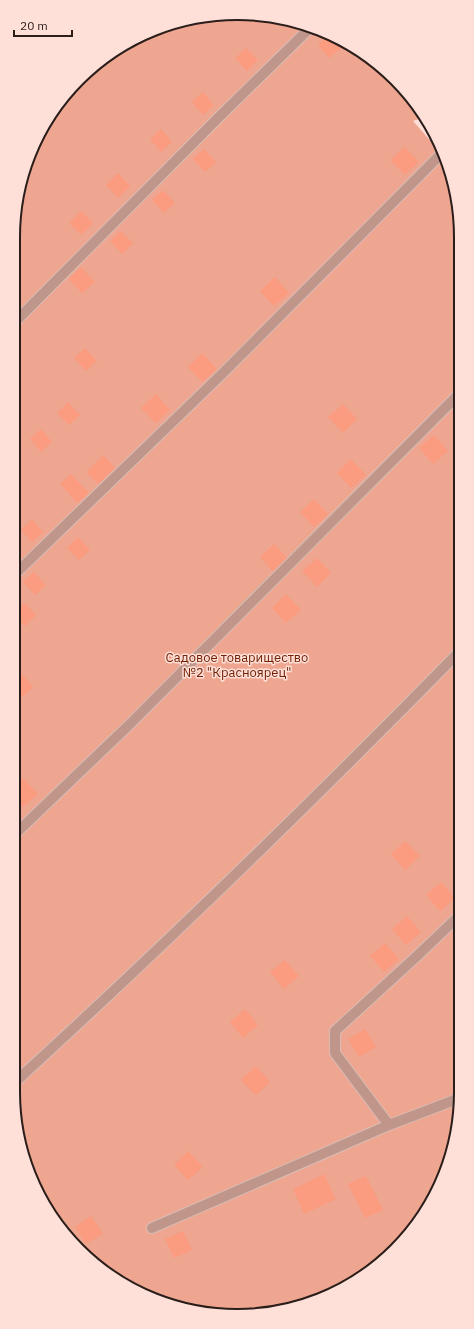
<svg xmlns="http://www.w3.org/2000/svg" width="474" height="1329" viewBox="0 0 474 1329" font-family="'IBM Plex Sans',sans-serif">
	<rect width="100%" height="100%" fill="#fee0d8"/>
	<path fill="#eea691" d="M208,15L295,21L349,43L405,89L424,117L413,121L443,155L459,208L461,1092L453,1150L423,1217L362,1278L295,1308L208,1314L138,1293L69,1240L30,1178L13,1092V237L21,179L59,101L125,43Z"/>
	<path fill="#fb9b7f" d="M283,20L295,21L299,22L291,29Z
		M329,35L341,48L329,58L318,45Z
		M246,48L258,60L247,71L235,58Z
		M203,92L214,105L203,115L192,102Z
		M161,129L172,142L161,152L150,139Z
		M405,147L419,162L405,175L390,160Z
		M204,149L216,162L205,172L193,159Z
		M118,173L130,186L118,198L106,185Z
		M163,190L175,203L164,213L152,200Z
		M81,211L93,223L81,235L69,223Z
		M121,231L133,243L122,254L110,241Z
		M81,267L95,282L82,293L69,279Z
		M275,277L289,293L274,306L260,291Z
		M85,348L97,361L86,371L74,358Z
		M202,353L217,369L202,382L188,367Z
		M156,394L170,410L156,423L141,408Z
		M68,402L80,415L69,425L57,413Z
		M343,404L357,419L343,433L328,417Z
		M41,429L52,442L41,452L30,439Z
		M434,435L448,451L433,464L419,448Z
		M103,455L115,468L98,484L86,472Z
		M351,459L366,475L351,488L337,473Z
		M71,474L89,493L77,503L60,484Z
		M314,499L328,514L314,527L300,512Z
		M32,519L43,532L32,542L21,530Z
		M78,537L90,550L79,560L67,548Z
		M274,544L288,559L274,573L260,557Z
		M317,558L331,573L317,587L302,571Z
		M34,572L46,585L35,595L23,582Z
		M286,594L301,610L286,623L272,608Z
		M25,603L36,615L25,626L14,613Z
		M22,674L33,687L22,697L13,687V682Z
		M23,778L38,794L23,807L13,796V788Z
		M405,841L420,856L405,870L391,854Z
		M441,882L455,898L440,911L426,895Z
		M407,916L421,932L406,945L392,929Z
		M385,943L399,959L384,972L370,956Z
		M285,960L299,976L284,989L270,972Z
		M245,1009L258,1025L243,1038L230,1022Z
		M365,1029L376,1047L359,1057L348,1039Z
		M256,1066L270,1082L256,1095L241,1080Z
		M188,1151L203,1167L188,1180L174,1165Z
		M324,1174L336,1199L304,1214L293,1189Z
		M366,1176L383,1210L365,1218L348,1184Z
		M91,1216L103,1234L86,1244L75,1227Z
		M183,1231L192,1250L174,1258L165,1239Z"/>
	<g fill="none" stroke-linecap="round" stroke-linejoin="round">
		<defs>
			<path id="service" d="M396,82L415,103
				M13,324L220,116L311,27
				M13,576L223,373L442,153
				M13,836L130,724L459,394
				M13,1084C166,944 315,799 460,651
				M389,1125L335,1053V1031L417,956L461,914
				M152,1228L389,1125L460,1098"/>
		</defs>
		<use href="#service" stroke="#d8bdb6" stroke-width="12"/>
		<use href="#service" stroke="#c1968a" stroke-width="10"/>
	</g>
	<g text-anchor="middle" stroke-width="3" stroke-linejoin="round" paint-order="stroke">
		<g font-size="13" fill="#732104" stroke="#fee0d8">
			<text x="237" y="662">Садовое товарищество<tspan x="237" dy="15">№2 "Красноярец"</tspan></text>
		</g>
	</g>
	<path d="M0 0H474V1329H0ZM237 20H237A217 217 0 0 1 454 237V1092A217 217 0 0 1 237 1309H237A217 217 0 0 1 20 1092V237A217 217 0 0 1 237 20Z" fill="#fee0d8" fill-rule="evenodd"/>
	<path fill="none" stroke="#2a1d1a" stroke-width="2" d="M237 20H237A217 217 0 0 1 454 237V1092A217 217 0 0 1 237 1309H237A217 217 0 0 1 20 1092V237A217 217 0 0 1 237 20Z"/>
	<path d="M14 30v6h58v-6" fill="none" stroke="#2a1d1a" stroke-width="2"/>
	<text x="20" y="30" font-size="12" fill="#2a1d1a" stroke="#fee0d8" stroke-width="3" paint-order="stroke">20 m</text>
</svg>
